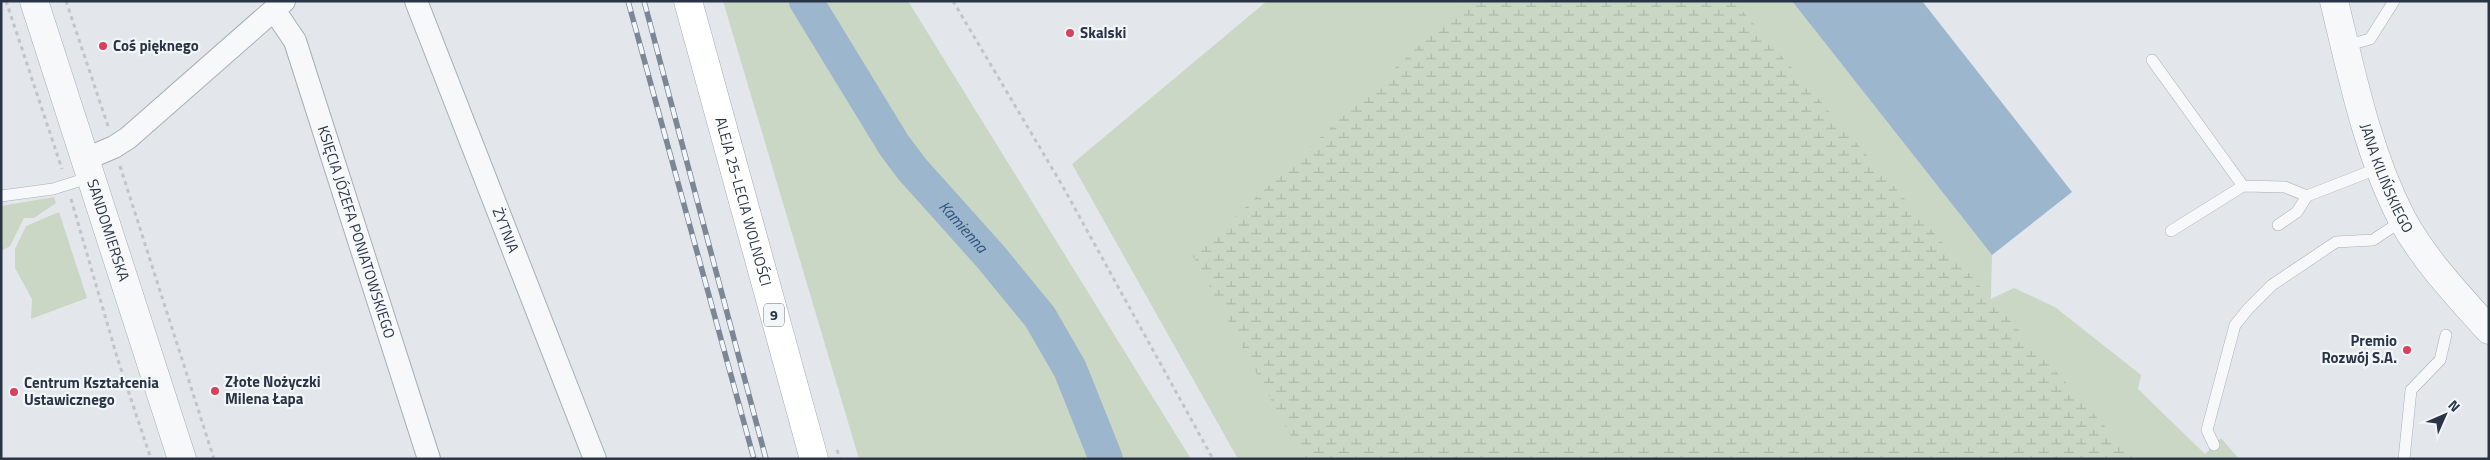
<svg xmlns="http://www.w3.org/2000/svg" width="2490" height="460" viewBox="0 0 2490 460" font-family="'Titillium Web',sans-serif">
	<defs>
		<pattern id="wetland-marsh" width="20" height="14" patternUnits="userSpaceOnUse" patternTransform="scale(1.25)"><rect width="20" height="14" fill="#c9d7c4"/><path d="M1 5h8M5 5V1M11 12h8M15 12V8" fill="none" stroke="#adb9aa"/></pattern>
	</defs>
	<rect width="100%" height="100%" fill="#e3e7ec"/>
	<path fill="#c9d7c4" d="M723,1H908L1191,459H859Z
		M1267,1H1792L1992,255L1991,299L2014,288L2055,307L2141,375L2138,389L2205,454L2221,438L2239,459H1238L1072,164Z
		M54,197L56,203L34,218H24L10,246L1,251V206Z
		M59,212L87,298L31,319L32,299L15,268V249L26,226Z"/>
	<path fill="url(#wetland-marsh)" d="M1467,1H1734L1991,299L2134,459H1303L1193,256Z"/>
	<path fill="#9cb6ce" d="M1792,1H1922L2072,192L1992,255Z"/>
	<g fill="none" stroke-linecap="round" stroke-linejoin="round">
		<path stroke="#9cb6ce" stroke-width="34" id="s1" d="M806,1L894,145L912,169L990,256L1040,317L1070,369L1106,459"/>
		<defs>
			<path id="service" d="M2345,46L2370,39L2394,1
				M2152,60L2243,186
				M1,196L53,189L91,177
				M2278,225L2297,212L2307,196
				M2171,231L2243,186L2285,187L2307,196L2379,168
				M2214,445L2207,430L2235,325L2248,309L2272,285L2336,242L2373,240L2403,220
				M2404,459L2411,390L2440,360L2446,335"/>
			<g id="minor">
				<path id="s2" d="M416,1L595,459"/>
				<path id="s3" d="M274,10L295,41L429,459"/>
				<path d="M86,159L114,147L128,138L284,1"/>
			</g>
			<g id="tertiary">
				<path id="s4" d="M34,1L182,459"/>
				<path id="s5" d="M2334,1C2352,75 2367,151 2402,219C2424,260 2458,295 2489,330"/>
			</g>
			<g id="primary">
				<path id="s6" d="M688,1L814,459"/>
			</g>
		</defs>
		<use href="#service" stroke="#a7aeb7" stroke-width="12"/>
		<use href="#minor" stroke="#a7aeb7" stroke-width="24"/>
		<use href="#tertiary" stroke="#a7aeb7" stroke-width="29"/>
		<use href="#primary" stroke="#a2abb9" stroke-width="29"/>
		<path stroke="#c1c5cb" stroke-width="3" stroke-dasharray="4 4" stroke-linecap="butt" d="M6,1L62,169
			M66,1L108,126
			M953,1L1062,185L1213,459
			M120,166L214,459
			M71,199L117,357L151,459
			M837,450L840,459"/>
		<use href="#service" stroke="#f6f8fa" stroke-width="11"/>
		<use href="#minor" stroke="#f6f8fa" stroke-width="22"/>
		<use href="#tertiary" stroke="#f6f8fa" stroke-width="28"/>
		<use href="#primary" stroke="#fff" stroke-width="28"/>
		<defs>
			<path id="rail" d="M628,1L754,459
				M644,1L766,459"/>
		</defs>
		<use href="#rail" stroke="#7b8797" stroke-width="5.5"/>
		<use href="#rail" stroke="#f3f6f9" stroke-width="4" stroke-dasharray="11" stroke-linecap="butt"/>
	</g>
	<g fill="#d8415c" stroke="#f3f6f9" stroke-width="2">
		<circle cx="1070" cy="33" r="5"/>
		<circle cx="103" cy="46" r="5"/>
		<circle cx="2407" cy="350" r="5"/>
		<circle cx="215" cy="391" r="5"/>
		<circle cx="14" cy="392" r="5"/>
	</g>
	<g text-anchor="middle" stroke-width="4.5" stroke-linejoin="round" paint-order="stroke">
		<rect fill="#f3f6f9" stroke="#666f7c" stroke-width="1" x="764" y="303.5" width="20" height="23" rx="4"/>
		<g font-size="14" font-weight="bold" fill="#293546">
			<text x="774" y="320">9</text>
		</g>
		<g font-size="15" font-weight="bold" fill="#293546" stroke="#f3f6f9" text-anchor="start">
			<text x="1080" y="38">Skalski</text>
			<text x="113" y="51">Coś pięknego</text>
			<text x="2397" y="346" text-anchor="end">Premio<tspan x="2397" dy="17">Rozwój S.A.</tspan></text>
			<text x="225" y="387">Złote Nożyczki<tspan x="225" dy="17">Milena Łapa</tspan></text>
			<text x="24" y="388">Centrum Kształcenia<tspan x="24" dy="17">Ustawicznego</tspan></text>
		</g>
		<g font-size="15" fill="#293546" stroke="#f3f6f9">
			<text dy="5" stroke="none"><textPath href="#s5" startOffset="185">JANA KILIŃSKIEGO</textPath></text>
			<text dy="5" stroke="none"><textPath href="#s6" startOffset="208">ALEJA 25-LECIA WOLNOŚCI</textPath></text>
			<text dy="5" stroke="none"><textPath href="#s4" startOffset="241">SANDOMIERSKA</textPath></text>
			<text dy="5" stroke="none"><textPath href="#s2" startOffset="246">ŻYTNIA</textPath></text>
			<text dy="5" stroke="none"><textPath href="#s3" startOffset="238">KSIĘCIA JÓZEFA PONIATOWSKIEGO</textPath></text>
		</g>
		<g font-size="16" font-style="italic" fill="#30557d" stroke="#f3f6f9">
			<text dy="6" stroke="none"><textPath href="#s1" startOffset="276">Kamienna</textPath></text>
		</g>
	</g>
	<rect width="2490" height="460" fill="none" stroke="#293546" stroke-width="5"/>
	<g transform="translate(2445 415) rotate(45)" stroke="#f3f6f9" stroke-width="4" paint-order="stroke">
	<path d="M0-4L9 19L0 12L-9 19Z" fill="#293546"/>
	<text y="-8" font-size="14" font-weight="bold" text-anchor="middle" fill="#293546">N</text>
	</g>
</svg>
